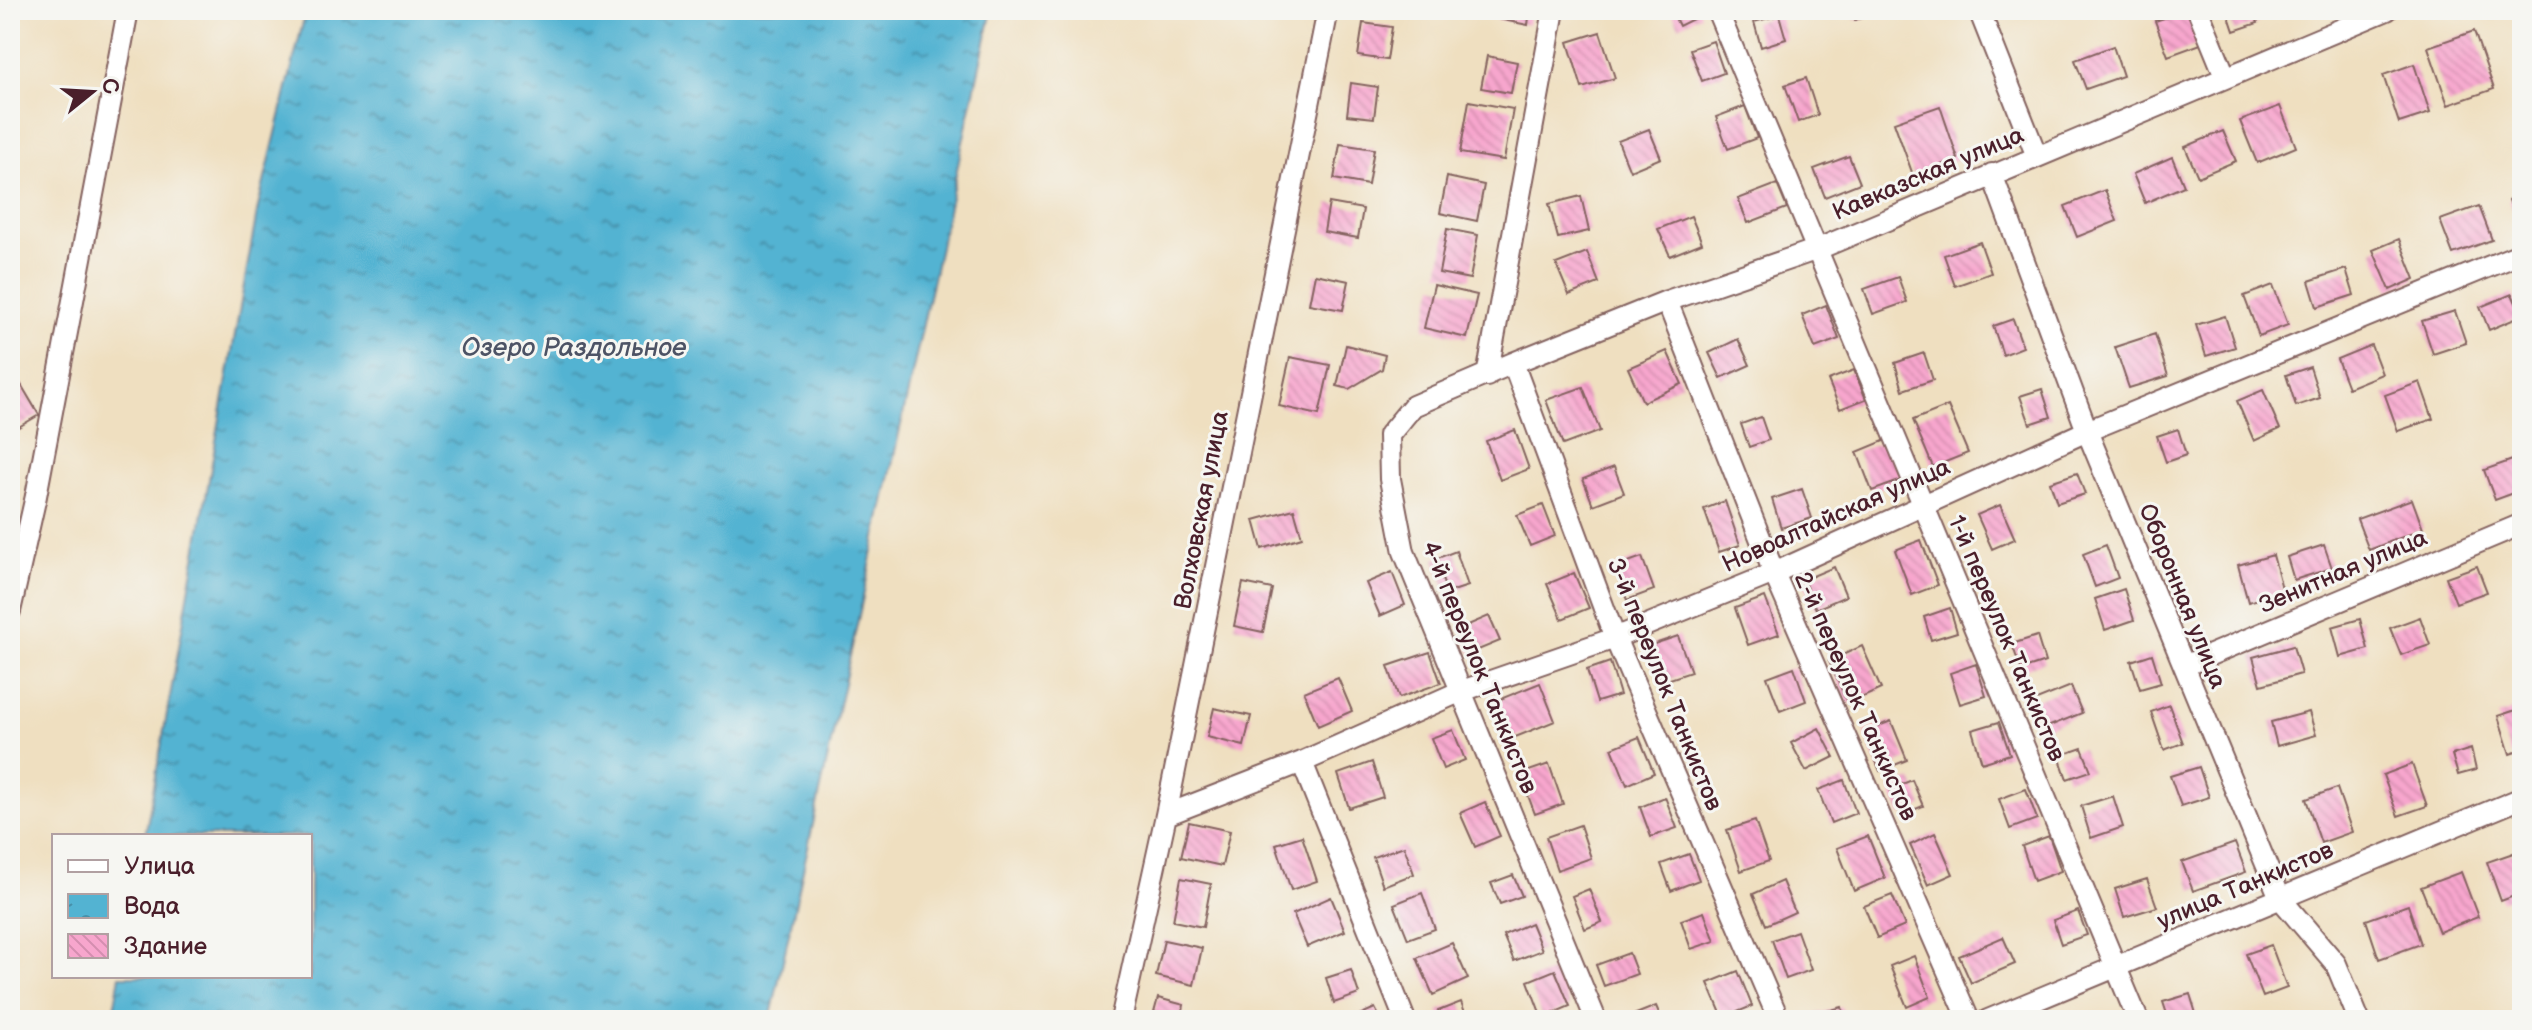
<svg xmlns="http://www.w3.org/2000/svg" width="2532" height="1030" viewBox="0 0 2532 1030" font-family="'Balsamiq Sans',sans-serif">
	<defs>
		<pattern id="water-ripples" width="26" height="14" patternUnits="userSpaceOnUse" patternTransform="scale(2)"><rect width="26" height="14" fill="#53b3d2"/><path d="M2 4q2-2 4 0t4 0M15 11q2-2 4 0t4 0" fill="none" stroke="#4791ab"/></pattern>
		<pattern id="building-back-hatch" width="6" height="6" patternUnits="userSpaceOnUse" patternTransform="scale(2)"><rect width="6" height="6" fill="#f7a6cd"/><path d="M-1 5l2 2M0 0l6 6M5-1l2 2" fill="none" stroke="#d58eb0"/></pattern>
	</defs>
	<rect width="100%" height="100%" fill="#f6f6f2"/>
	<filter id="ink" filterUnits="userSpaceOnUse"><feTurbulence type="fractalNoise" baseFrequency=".0125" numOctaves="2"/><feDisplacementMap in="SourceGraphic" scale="16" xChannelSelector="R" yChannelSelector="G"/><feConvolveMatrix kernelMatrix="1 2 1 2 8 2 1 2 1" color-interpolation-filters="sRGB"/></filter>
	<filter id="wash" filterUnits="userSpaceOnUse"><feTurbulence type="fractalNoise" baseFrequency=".006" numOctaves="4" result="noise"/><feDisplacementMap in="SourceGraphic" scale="32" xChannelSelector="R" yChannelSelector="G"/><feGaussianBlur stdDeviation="1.8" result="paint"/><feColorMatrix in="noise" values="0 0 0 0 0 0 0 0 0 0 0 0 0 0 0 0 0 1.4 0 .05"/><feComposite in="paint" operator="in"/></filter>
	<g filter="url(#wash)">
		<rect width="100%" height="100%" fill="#efdfc0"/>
		<path fill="url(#water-ripples)" stroke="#4e697e" stroke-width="2" d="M306,10H992L770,1020H112L120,976H310V836H145L258,207Z"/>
		<g id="blocks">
			<path fill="url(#building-back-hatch)" d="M1494,10H1530L1528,25L1493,18Z
				M1671,10H1699L1701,15L1679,26Z
				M1852,10H1884V11L1855,20Z
				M2189,10L2201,44L2168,56L2155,21Z
				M2227,10H2253L2258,23L2234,31Z
				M1779,15L1786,39L1761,47L1754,22Z
				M1363,23L1392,27L1387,60L1358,56Z
				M2474,31L2494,89L2448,105L2428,47Z
				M1600,32L1615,78L1582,88L1568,42Z
				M1713,41L1724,73L1702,81L1690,49Z
				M2113,46L2123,76L2086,89L2075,60Z
				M1487,56L1517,62L1511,93L1481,88Z
				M2414,64L2430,113L2399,123L2383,75Z
				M1806,78L1818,115L1798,122L1785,85Z
				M1351,83L1378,87L1374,118L1347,115Z
				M1469,101L1513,109L1504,160L1460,153Z
				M1745,106L1757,138L1728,149L1716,117Z
				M1940,106L1958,159L1913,175L1894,122Z
				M2280,106L2296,147L2257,163L2240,121Z
				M1649,129L1661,158L1630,171L1618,141Z
				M2223,131L2236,161L2198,177L2185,147Z
				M1340,144L1374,149L1368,185L1334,179Z
				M1849,156L1860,183L1825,197L1814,169Z
				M2172,157L2184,186L2145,203L2133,174Z
				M1447,177L1484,185L1477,221L1440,213Z
				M1777,184L1787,208L1748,223L1738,199Z
				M2105,190L2117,221L2077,237L2065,206Z
				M2522,195V227L2520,228L2509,200Z
				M1581,196L1589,231L1558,238L1549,204Z
				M1329,203L1363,209L1358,238L1324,232Z
				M2479,206L2492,240L2453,254L2440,220Z
				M1691,216L1702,243L1670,256L1658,229Z
				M1447,229L1478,235L1470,279L1439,273Z
				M2399,239L2415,279L2390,290L2373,250Z
				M1980,242L1991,273L1955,286L1944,255Z
				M1587,252L1599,283L1569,295L1556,264Z
				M2346,269L2354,295L2317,307L2309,281Z
				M1315,274L1349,281L1343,310L1309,304Z
				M1898,277L1907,302L1873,314L1864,289Z
				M1434,285L1477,295L1467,338L1424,328Z
				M2273,285L2288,325L2259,336L2244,296Z
				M2512,294L2522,316L2489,330L2480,307Z
				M1826,305L1839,339L1815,348L1802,315Z
				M2455,311L2466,343L2433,354L2422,321Z
				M2225,316L2235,347L2206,356L2196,325Z
				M2013,319L2023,347L2003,355L1993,326Z
				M2155,334L2168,376L2129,388L2115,347Z
				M1738,339L1750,365L1721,378L1709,353Z
				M1346,345L1385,355L1382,369L1349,389L1337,386Z
				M2371,345L2382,374L2348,388L2337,359Z
				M1667,351L1682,384L1643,402L1628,368Z
				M1924,353L1933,380L1903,390L1895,363Z
				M1290,357L1330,365L1319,415L1279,406Z
				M10,366L39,415L10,432Z
				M2310,367L2320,398L2296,406L2286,375Z
				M1854,370L1866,399L1840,409L1828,380Z
				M2420,382L2433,419L2398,431L2385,395Z
				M1583,387L1600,431L1563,445L1546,400Z
				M2042,389L2051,417L2030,424L2020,396Z
				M2263,390L2280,429L2254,441L2237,401Z
				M1948,406L1968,453L1933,467L1913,420Z
				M1761,417L1769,440L1749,447L1741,424Z
				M2178,429L2186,455L2166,462L2157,436Z
				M1515,430L1529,469L1500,480L1486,441Z
				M1886,440L1902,480L1872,491L1857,452Z
				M2521,457L2522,490L2495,500L2484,470Z
				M1614,467L1624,493L1593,505L1583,479Z
				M2077,473L2085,494L2057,503L2050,482Z
				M1802,489L1812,518L1781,528L1772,499Z
				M2412,499L2423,529L2369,550L2357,519Z
				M1725,501L1740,545L1719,552L1704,509Z
				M1543,505L1555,536L1530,546L1517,515Z
				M2000,505L2015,539L1992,549L1977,515Z
				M1294,509L1302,537L1262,549L1254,520Z
				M1921,540L1938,585L1912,595L1895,550Z
				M2106,545L2118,578L2095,587L2083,554Z
				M2324,545L2332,568L2294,580L2287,557Z
				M1456,551L1468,586L1447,593L1435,559Z
				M2273,555L2283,592L2248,602L2238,565Z
				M1642,557L1654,590L1627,600L1614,567Z
				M2477,566L2487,592L2456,603L2446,577Z
				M1834,567L1846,596L1816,609L1803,580Z
				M1392,572L1405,605L1380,616L1366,583Z
				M1574,573L1589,608L1562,619L1547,584Z
				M1243,583L1272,589L1263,632L1234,626Z
				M2124,589L2134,620L2105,630L2095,599Z
				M1765,597L1779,634L1748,645L1735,608Z
				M1950,608L1957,632L1931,640L1924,617Z
				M1489,616L1500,641L1471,653L1461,628Z
				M2420,617L2430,645L2401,655L2390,628Z
				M2360,619L2368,649L2340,657L2332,627Z
				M1678,636L1691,672L1661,682L1648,646Z
				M2037,636L2045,662L2021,670L2012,644Z
				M1862,646L1881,689L1848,704L1829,661Z
				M2293,646L2301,674L2261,685L2253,657Z
				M1430,652L1441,683L1399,698L1388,666Z
				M2152,654L2161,683L2140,689L2131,661Z
				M1610,662L1620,695L1597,702L1587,670Z
				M1976,664L1986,696L1960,704L1950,673Z
				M1794,667L1806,701L1780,711L1767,677Z
				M1338,678L1352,711L1318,726L1304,692Z
				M1540,683L1555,721L1508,740L1493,702Z
				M2071,686L2082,713L2045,728L2034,701Z
				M2169,705L2183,743L2164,750L2151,712Z
				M1214,708L1251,716L1244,746L1207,737Z
				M2522,708V750L2510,754L2498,716Z
				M2309,712L2316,735L2277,746L2271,722Z
				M1891,721L1907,760L1880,771L1864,732Z
				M1999,722L2010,754L1982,763L1972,730Z
				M1819,728L1834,757L1806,771L1791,743Z
				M1453,730L1465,760L1443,769L1431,738Z
				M1639,737L1654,773L1627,785L1612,748Z
				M2082,748L2091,771L2067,779L2059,756Z
				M2471,749L2476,770L2458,775L2452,755Z
				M1372,762L1383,797L1349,808L1338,774Z
				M1549,764L1563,804L1535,814L1520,774Z
				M2412,764L2427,806L2398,816L2383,775Z
				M2199,767L2209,797L2181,806L2170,776Z
				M1844,780L1856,813L1831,823L1818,790Z
				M1912,780L1923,806L1901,815L1890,789Z
				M2337,788L2352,832L2321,843L2306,799Z
				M2026,789L2037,819L2010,829L1999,799Z
				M2113,796L2123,827L2091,838L2081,806Z
				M1665,797L1677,828L1651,837L1640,807Z
				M1485,802L1500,836L1475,847L1460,813Z
				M1755,821L1769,861L1741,871L1727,830Z
				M1189,822L1230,831L1222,866L1181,857Z
				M1580,825L1591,858L1557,870L1546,837Z
				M1935,833L1953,874L1928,885L1910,845Z
				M1302,836L1317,881L1291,890L1276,844Z
				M1868,836L1885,878L1854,891L1837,848Z
				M2049,836L2061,871L2034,881L2022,846Z
				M2235,843L2246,872L2193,891L2182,862Z
				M1404,846L1414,874L1383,886L1373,857Z
				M2522,850V893L2501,901L2487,862Z
				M1689,854L1699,880L1671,891L1661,864Z
				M2461,872L2478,917L2439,932L2421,887Z
				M1513,875L1522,896L1500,904L1491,883Z
				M1181,878L1211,884L1203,927L1173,921Z
				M2147,879L2157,907L2124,917L2115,889Z
				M1782,881L1795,912L1766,925L1753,894Z
				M1589,889L1602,922L1585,929L1572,896Z
				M1422,893L1435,929L1408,939L1394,904Z
				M1892,895L1905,926L1877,938L1864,906Z
				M1331,897L1345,931L1307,947L1293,914Z
				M2408,905L2421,944L2379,959L2366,920Z
				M2078,911L2087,935L2061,944L2053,920Z
				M1704,912L1715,941L1691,949L1681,920Z
				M1531,923L1542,950L1514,961L1503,935Z
				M1797,931L1811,970L1786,979L1772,940Z
				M2003,937L2015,964L1971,983L1959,956Z
				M1164,940L1202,948L1194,985L1156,976Z
				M1452,943L1468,979L1433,995L1417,958Z
				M2271,945L2287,988L2263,997L2246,954Z
				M1629,953L1637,974L1604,986L1596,965Z
				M1914,956L1930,997L1907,1007L1890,966Z
				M1351,970L1359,994L1334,1003L1326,978Z
				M1555,970L1570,1006L1542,1018L1528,981Z
				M1738,971L1752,1006L1723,1018L1708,983Z
				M2190,994L2198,1020H2169L2163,1002Z
				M1158,998L1184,1005L1181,1020H1152Z
				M1461,1002L1468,1020H1442L1438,1011Z
				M1656,1006L1662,1020H1621Z
				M1842,1007L1845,1020H1806L1805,1017Z
				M1375,1008L1381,1020H1348Z"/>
		</g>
	</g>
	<g filter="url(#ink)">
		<use href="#blocks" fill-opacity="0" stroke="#84625f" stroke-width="2"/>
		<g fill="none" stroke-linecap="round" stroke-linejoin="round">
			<defs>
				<path id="minor" d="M1717,10L2138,1020
					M1979,10L2036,154
					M2198,10L2225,76
					M1992,174L2087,431L2280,898L2336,964L2359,1020
					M1667,301L1774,573L1969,1020
					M1513,363L1615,638L1779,1020
					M1487,376L1554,10
					M10,611L36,496L128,10
					M2184,666L2522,524
					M1302,762L1405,1020
					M1166,815L1302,762L1459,692L1615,638L1774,573L2087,431L2522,253
					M1121,1020L1166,815L1328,10
					M1596,1020L1404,552L1390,479L1389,435L1413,406L1513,363L1667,301L1818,249L2387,10
					M1988,1020L2522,798"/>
			</defs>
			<use href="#minor" stroke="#84625f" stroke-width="24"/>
			<use href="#minor" stroke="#fff" stroke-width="20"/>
		</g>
	</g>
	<g text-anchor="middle" stroke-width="6" stroke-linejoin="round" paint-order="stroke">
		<g font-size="24" fill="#4a1f2b" stroke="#f6f6f2">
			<text transform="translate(1928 173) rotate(-23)" y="8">Кавказская улица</text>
			<text transform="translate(1201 510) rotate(-79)" y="8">Волховская улица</text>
			<text transform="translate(1836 515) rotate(-24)" y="8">Новоалтайская улица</text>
			<text transform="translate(2343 571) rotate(-23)" y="8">Зенитная улица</text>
			<text transform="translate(2183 596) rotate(68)" y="8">Оборонная улица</text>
			<text transform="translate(2007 638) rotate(67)" y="8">1-й переулок Танкистов</text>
			<text transform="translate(1480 667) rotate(68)" y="8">4-й переулок Танкистов</text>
			<text transform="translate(1665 684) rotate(68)" y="8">3-й переулок Танкистов</text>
			<text transform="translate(1856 696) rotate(66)" y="8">2-й переулок Танкистов</text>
			<text transform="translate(2245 885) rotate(-23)" y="8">улица Танкистов</text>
		</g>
		<g font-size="26" font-style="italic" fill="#4d5365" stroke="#f6f6f2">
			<text x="574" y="356">Озеро Раздольное</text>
		</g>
	</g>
	<rect width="2532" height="1030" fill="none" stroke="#f6f6f2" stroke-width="40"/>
	<rect x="52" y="834" width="260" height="144" fill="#f6f6f2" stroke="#b1a0a2" stroke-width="2"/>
	<rect x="68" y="860" width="40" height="12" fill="#ffffff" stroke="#b1a0a2" stroke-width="2"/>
	<text x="124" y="874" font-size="24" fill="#4a1f2b">Улица</text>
	<rect x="68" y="894" width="40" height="24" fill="url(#water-ripples)" stroke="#b1a0a2" stroke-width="2"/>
	<text x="124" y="914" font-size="24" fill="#4a1f2b">Вода</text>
	<rect x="68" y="934" width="40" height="24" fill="url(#building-back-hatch)" stroke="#b1a0a2" stroke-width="2"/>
	<text x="124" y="954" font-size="24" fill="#4a1f2b">Здание</text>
	<g transform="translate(92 92) rotate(72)" stroke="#f6f6f2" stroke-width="6" paint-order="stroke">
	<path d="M0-6L14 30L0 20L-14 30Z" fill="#4a1f2b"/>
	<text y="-12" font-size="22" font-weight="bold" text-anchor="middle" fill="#4a1f2b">С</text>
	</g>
</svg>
